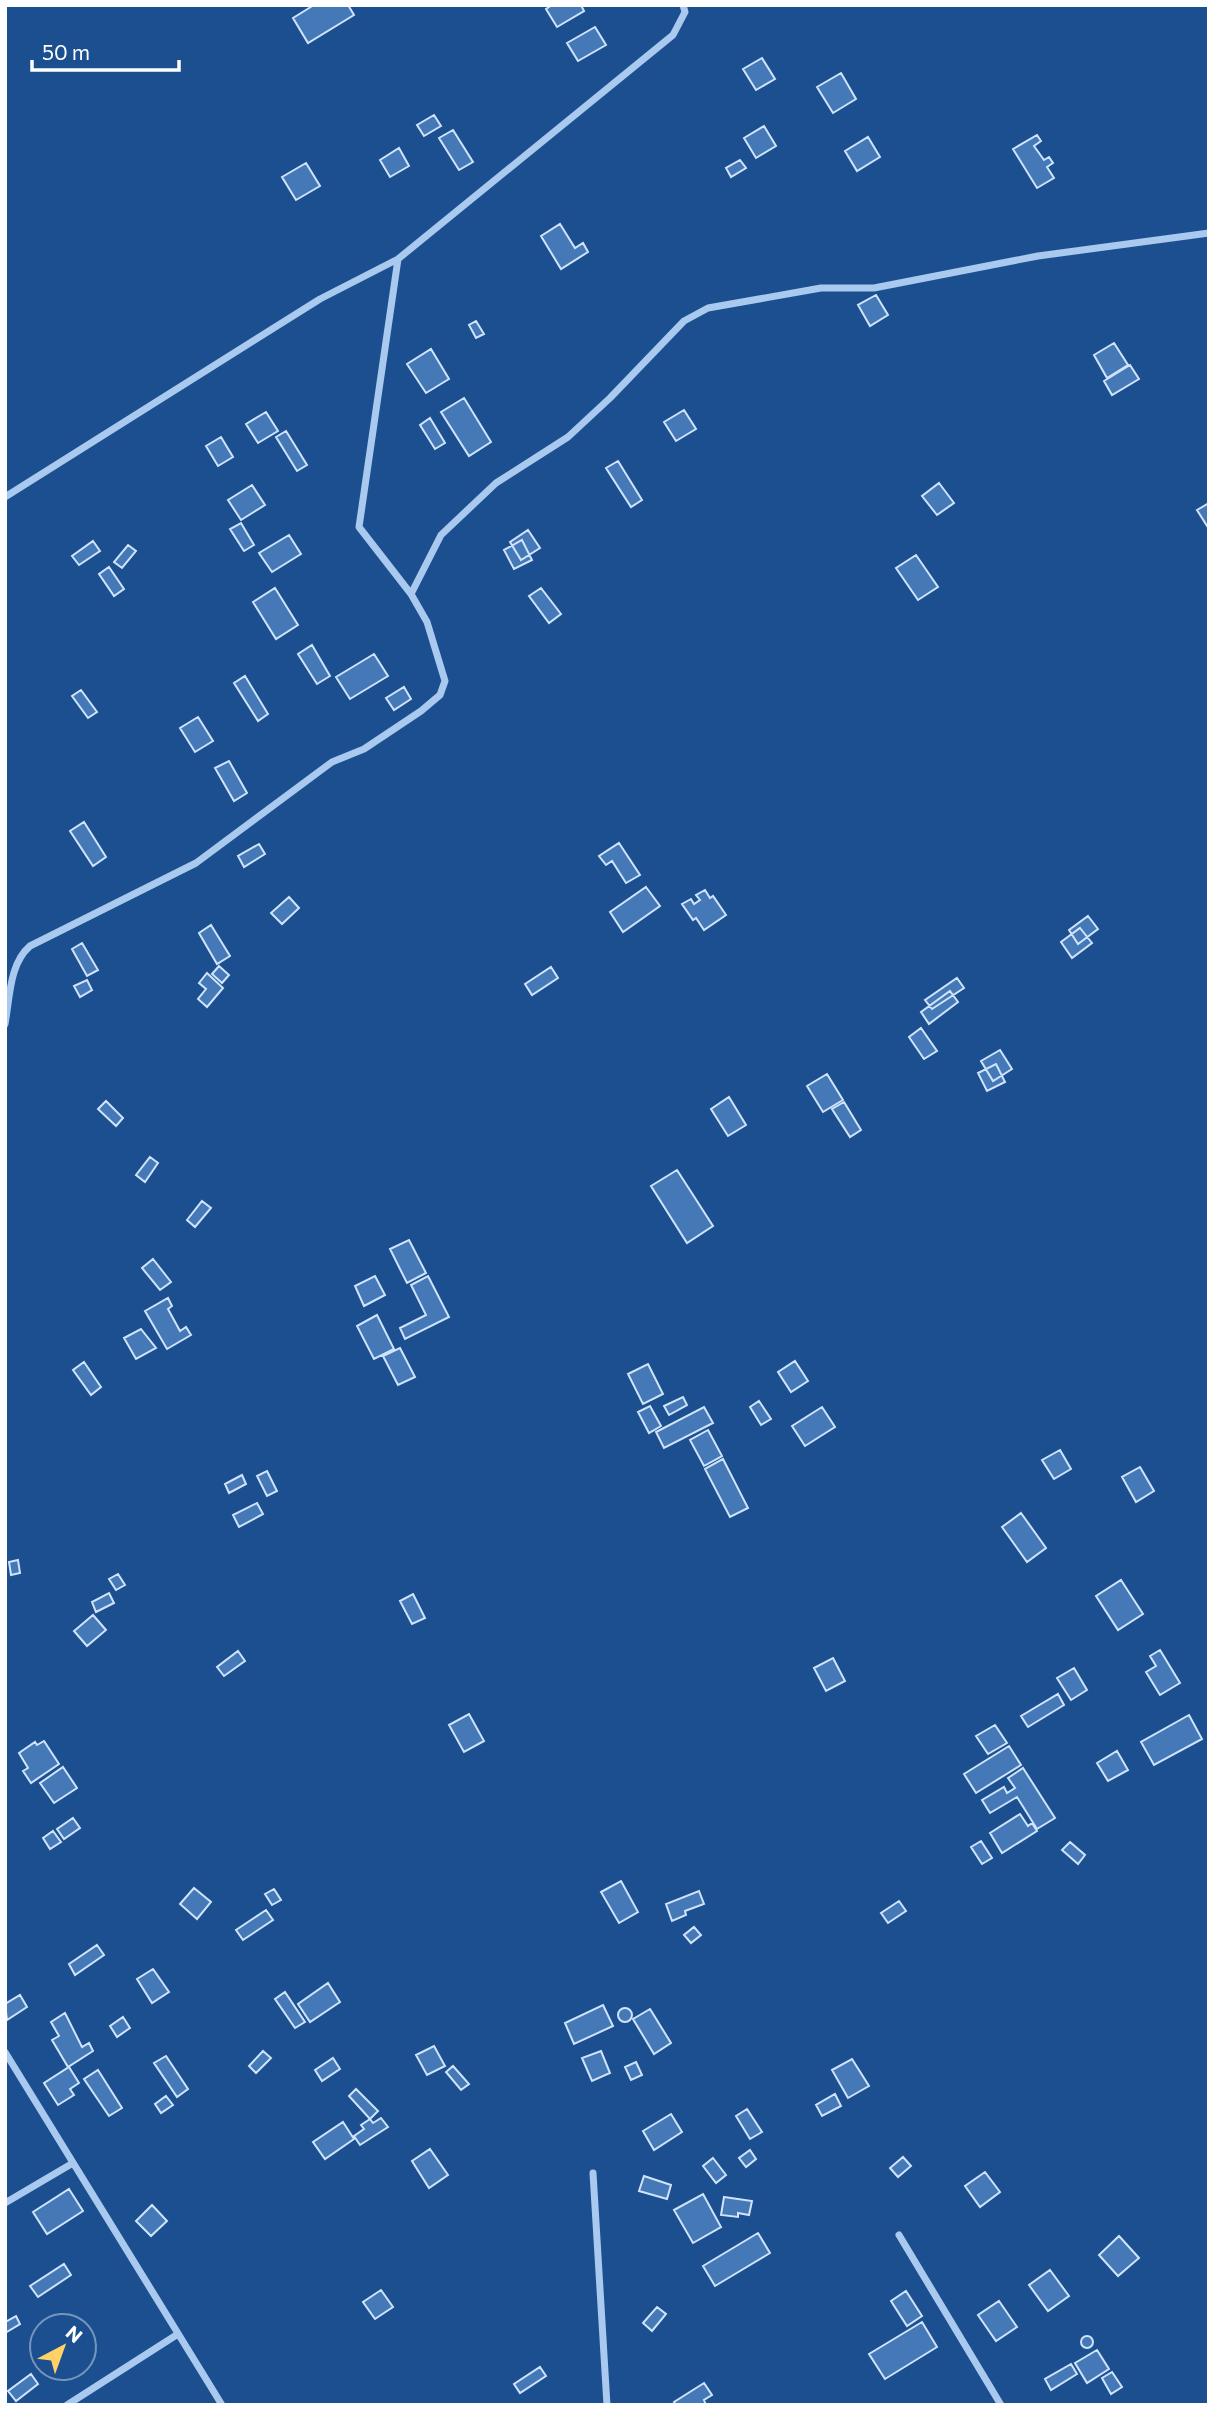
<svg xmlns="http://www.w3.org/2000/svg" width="1214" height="2410" viewBox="0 0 1214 2410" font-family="Commissioner,sans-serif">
	<rect width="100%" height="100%" fill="#1b4f8f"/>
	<path fill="#4478b7" stroke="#cfe3fa" stroke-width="2" d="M314,5H348L354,15L308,43L293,18Z
		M552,5H581L584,11L557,27L546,9Z
		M595,27L606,45L578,61L567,43Z
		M762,58L775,79L756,90L743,69Z
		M841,73L856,99L833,113L817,87Z
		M434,115L441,126L424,136L417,125Z
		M764,126L776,146L756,158L744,138Z
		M453,130L473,162L459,170L439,138Z
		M1037,135L1041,141L1034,146L1044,160L1049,157L1053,163L1047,167L1054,178L1037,188L1013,149Z
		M868,137L880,157L857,171L845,151Z
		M399,148L409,166L390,177L380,160Z
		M740,160L746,168L731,177L726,168Z
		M306,163L320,186L296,200L282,177Z
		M560,224L575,248L583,243L588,252L561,269L541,236Z
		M876,295L888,315L870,326L858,305Z
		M476,321L484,334L476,338L469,325Z
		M1114,343L1128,365L1107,378L1094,355Z
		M431,349L449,379L426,393L407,364Z
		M1130,365L1139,379L1112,395L1104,381Z
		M464,398L491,442L469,456L441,412Z
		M684,410L696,429L676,441L664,422Z
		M266,412L278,431L258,443L246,424Z
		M430,418L445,443L435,449L420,425Z
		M286,431L307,465L297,471L276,437Z
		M221,437L233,457L218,466L206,446Z
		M618,461L642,500L631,507L606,468Z
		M939,483L954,503L937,515L922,496Z
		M252,485L265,505L241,520L228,500Z
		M1209,503V529L1197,510Z
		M241,523L254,545L244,551L230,529Z
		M528,530L540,548L521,560L510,542Z
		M289,535L301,554L272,572L259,553Z
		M522,540L532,560L514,569L504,550Z
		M93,541L100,551L79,565L72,556Z
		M128,545L136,551L122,568L114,562Z
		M916,555L938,587L918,600L896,568Z
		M109,567L124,589L114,596L99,574Z
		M275,588L298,625L276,639L253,602Z
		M541,588L561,614L549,623L529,596Z
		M312,645L330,676L317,684L298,654Z
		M374,654L388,676L350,699L336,677Z
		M245,676L268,714L258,721L234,683Z
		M404,687L411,699L394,710L386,698Z
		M81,690L97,712L88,718L72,696Z
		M198,717L213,741L195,752L180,728Z
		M229,761L247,793L234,801L215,768Z
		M84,822L106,857L93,866L70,831Z
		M619,843L640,875L626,883L612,861L606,865L599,856Z
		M259,844L265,854L244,867L238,856Z
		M646,887L660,906L623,932L610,912Z
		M705,890L710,898L713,896L726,915L704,930L696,918L693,920L682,904L691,899L694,904L700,900L696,895Z
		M289,897L299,908L282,924L271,913Z
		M1088,916L1098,929L1078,944L1069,930Z
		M211,925L230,956L217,964L199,933Z
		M1080,928L1092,943L1072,958L1061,942Z
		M82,943L98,970L87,976L72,949Z
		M219,966L229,975L222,983L212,974Z
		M551,967L558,978L532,995L525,984Z
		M207,973L223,988L207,1007L198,999L206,989L199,983Z
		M957,978L964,988L932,1009L925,1000Z
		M87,980L92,990L80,997L74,986Z
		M950,991L958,1002L929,1024L921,1012Z
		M921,1028L937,1051L924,1059L909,1037Z
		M1000,1050L1012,1069L993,1081L981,1061Z
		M996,1064L1005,1082L987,1091L978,1073Z
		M827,1074L843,1100L823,1112L807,1086Z
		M729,1097L746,1125L728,1136L711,1109Z
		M106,1101L123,1118L116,1126L98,1109Z
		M844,1102L861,1130L850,1137L832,1109Z
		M150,1157L158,1163L145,1182L136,1175Z
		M677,1170L713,1226L687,1243L651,1186Z
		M202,1201L211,1208L195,1227L187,1220Z
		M409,1240L426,1273L407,1283L390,1249Z
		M153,1259L171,1282L160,1290L142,1268Z
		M375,1276L385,1295L364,1306L355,1286Z
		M428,1276L449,1317L405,1339L400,1328L426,1315L411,1285Z
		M168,1298L172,1306L168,1309L180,1331L186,1327L191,1335L167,1349L145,1311Z
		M377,1315L394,1349L374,1359L357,1326Z
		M141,1329L156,1348L136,1359L124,1338Z
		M400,1348L415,1377L398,1385L383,1356Z
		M795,1361L808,1381L791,1392L778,1372Z
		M84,1362L101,1387L91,1395L73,1370Z
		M648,1364L663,1394L643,1404L628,1374Z
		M683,1397L687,1405L669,1415L664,1406Z
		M759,1401L771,1419L761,1425L750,1407Z
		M650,1406L661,1426L649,1433L638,1412Z
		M704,1407L713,1423L664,1448L656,1432Z
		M822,1407L835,1427L805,1446L792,1426Z
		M708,1430L722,1456L704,1466L690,1440Z
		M1060,1450L1071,1469L1054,1479L1042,1460Z
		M723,1459L748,1508L730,1517L705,1469Z
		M1140,1467L1154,1491L1136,1502L1122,1477Z
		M267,1471L277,1491L267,1496L257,1476Z
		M242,1475L246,1484L229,1493L225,1484Z
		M257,1503L263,1514L239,1527L233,1515Z
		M1021,1513L1046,1548L1027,1562L1002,1527Z
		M18,1560L20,1573L11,1575L9,1562Z
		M118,1574L125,1585L116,1590L109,1579Z
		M1121,1580L1143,1614L1118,1630L1096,1596Z
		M109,1593L114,1603L96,1612L92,1602Z
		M413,1594L425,1618L412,1624L400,1601Z
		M93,1615L106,1630L87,1646L74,1631Z
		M1160,1650L1180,1683L1160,1695L1146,1672L1156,1666L1150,1656Z
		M238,1651L245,1661L224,1676L217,1667Z
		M833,1658L845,1681L826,1691L814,1668Z
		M1074,1668L1087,1690L1071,1700L1057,1678Z
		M1058,1694L1064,1705L1028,1727L1021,1716Z
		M469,1714L484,1741L464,1752L449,1725Z
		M1189,1715L1202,1739L1154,1765L1141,1742Z
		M995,1725L1007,1743L988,1754L976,1736Z
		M44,1741L59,1764L31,1783L23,1771L28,1768L19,1753L35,1742L37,1745Z
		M1009,1746L1021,1765L976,1793L964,1774Z
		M1117,1751L1128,1770L1108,1781L1097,1763Z
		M63,1767L77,1788L54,1803L40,1783Z
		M1023,1768L1055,1818L1037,1829L1017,1797L990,1813L982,1800L1004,1787L1007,1793L1015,1788L1008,1778Z
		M1020,1814L1028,1826L1032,1823L1037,1831L1002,1853L990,1833Z
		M73,1818L80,1828L64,1839L57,1829Z
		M53,1831L61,1842L50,1849L43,1838Z
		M981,1841L992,1858L982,1864L971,1847Z
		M1070,1842L1085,1855L1078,1864L1062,1850Z
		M621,1881L638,1912L619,1923L601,1892Z
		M194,1888L211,1902L197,1919L180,1904Z
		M274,1889L281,1900L272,1905L265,1894Z
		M699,1891L704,1904L685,1911L686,1915L672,1921L666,1904Z
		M899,1901L906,1911L888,1923L881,1913Z
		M266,1910L273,1920L243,1940L236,1930Z
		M694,1927L701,1935L691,1943L684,1935Z
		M97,1945L104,1955L75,1975L69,1964Z
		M153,1969L169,1992L152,2003L137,1979Z
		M328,1983L340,2002L310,2022L298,2004Z
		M285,1992L305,2022L295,2028L275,1999Z
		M20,1995L27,2007L7,2020L5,2004Z
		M603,2005L613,2026L574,2044L565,2023Z
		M618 2015a7 7 0 1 1 14 0a7 7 0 1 1-14 0Z
		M650,2009L671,2043L654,2054L633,2019Z
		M65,2013L82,2047L89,2043L93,2051L68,2067L52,2040L59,2036L51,2022Z
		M123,2017L130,2028L117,2037L110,2026Z
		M434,2046L445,2066L427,2075L416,2055Z
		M263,2051L271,2058L256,2073L249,2066Z
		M601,2051L610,2073L592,2081L582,2058Z
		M166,2056L188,2089L177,2097L154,2063Z
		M333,2058L340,2069L322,2081L315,2070Z
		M852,2059L869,2086L848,2098L832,2070Z
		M636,2062L642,2075L631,2080L625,2067Z
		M453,2066L469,2084L461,2090L446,2072Z
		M69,2067L79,2083L70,2089L74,2095L58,2105L44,2083Z
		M98,2070L122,2108L109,2116L84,2079Z
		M356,2089L378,2111L370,2119L349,2096Z
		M835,2094L841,2106L822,2116L816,2105Z
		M166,2096L173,2105L161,2113L155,2104Z
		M747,2109L762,2132L750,2139L736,2116Z
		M671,2114L682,2132L654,2150L643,2131Z
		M381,2118L388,2127L360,2145L354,2136L364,2129L361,2125L370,2119L373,2123Z
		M343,2122L354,2139L325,2159L313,2142Z
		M430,2149L448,2175L429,2188L412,2161Z
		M750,2150L756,2159L746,2167L739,2158Z
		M903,2157L911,2166L898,2177L890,2168Z
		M713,2158L726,2175L716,2183L703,2166Z
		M985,2172L1000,2192L980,2207L965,2186Z
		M644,2176L671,2185L667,2199L639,2191Z
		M69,2189L83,2211L47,2234L33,2212Z
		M703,2194L721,2227L693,2243L674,2210Z
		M724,2197L752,2201L749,2215L738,2213V2217L721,2215Z
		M152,2205L167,2221L151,2236L136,2221Z
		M758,2233L770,2253L715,2286L703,2266Z
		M1119,2236L1139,2258L1118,2276L1099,2255Z
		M64,2264L71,2275L38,2297L30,2286Z
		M1050,2270L1069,2296L1048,2311L1029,2285Z
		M381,2290L393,2307L375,2319L363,2302Z
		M906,2291L922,2316L907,2326L891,2301Z
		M999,2301L1017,2327L996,2341L978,2315Z
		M657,2307L666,2314L652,2331L643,2323Z
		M16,2316L20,2324L5,2333V2322Z
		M922,2322L937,2347L885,2379L869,2354Z
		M1081 2342a6 6 0 1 1 12 0a6 6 0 1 1-12 0Z
		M1097,2350L1109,2369L1087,2383L1075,2363Z
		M1071,2364L1077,2374L1051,2390L1045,2379Z
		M540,2367L546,2376L520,2393L514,2384Z
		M1112,2372L1122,2387L1111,2394L1102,2378Z
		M31,2374L38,2384L16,2401L8,2391Z
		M704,2383L712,2395L704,2400L706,2405H676L674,2402Z"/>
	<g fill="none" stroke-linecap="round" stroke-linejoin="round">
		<path stroke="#a9c9ee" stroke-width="7" d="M5,497L320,299L398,259
			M411,594L441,535L496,483L568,437L610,398L684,321L708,308L821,288H874L1038,256L1209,233
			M5,1024C10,998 9,964 30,946L196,863L332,762L364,749L421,711L440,695L445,681L427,622L411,594L359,527L398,259L673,35L685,12L683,5
			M5,2052L222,2405
			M593,2173L607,2405
			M5,2203L73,2163
			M899,2235L1001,2405
			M67,2405L178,2334"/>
	</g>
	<rect width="1214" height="2410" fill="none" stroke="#ffffff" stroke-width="14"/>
	<g transform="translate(63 2347) rotate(41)"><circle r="33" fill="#1b4f8f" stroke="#7695bc" stroke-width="2"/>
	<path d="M0-5L12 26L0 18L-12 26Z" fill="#ffd166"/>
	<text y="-10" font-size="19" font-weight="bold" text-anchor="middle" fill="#ffffff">N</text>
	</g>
	<path d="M32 60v10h147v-10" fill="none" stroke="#ffffff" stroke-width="3.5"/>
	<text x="42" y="60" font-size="21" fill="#ffffff" stroke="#1b4f8f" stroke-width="5" paint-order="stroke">50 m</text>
</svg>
